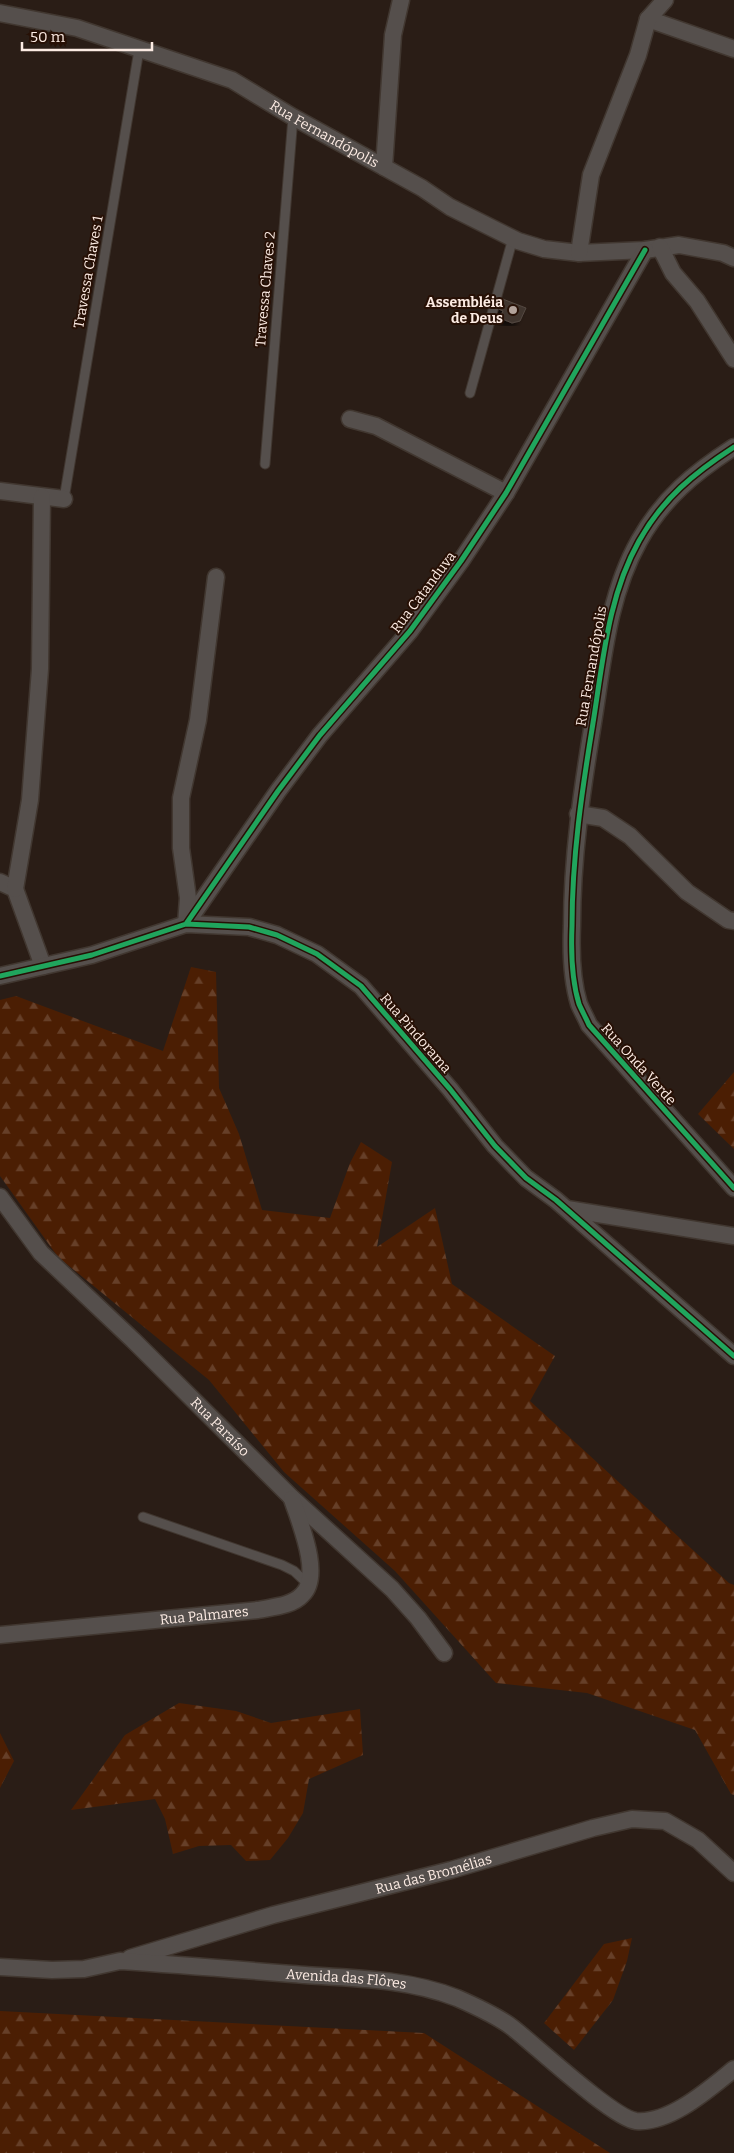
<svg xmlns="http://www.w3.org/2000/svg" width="734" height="2153" viewBox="0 0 734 2153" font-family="Bitter,serif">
	<defs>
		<pattern id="forest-firs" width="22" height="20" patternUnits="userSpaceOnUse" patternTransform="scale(1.25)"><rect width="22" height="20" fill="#4b1e03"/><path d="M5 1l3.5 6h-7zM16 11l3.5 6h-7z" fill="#663f28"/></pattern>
		<filter id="shadow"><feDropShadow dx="-4.5" dy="4.5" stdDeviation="2.5" flood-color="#0009"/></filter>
	</defs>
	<rect width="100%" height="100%" fill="#2a1d16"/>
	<path fill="url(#forest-firs)" d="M191,967L216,972L219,1088L239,1134L262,1210L330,1218L350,1163L361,1142L392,1162L377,1247L435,1208L452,1284L555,1356L530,1401L729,1583L734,1585V1795L731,1794L695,1730L587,1693L496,1683L395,1571L284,1472L209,1380L58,1257L0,1176V1000L16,996L163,1051Z
		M734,1072V1149L698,1114Z
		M179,1703L236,1711L271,1723L360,1709L363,1755L309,1779L303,1813L288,1838L270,1860L246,1861L231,1845L199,1846L173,1854L165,1819L155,1799L71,1810L125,1735Z
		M0,1733L14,1761L0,1788Z
		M632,1938L627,1961L613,2000L574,2050L544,2023L604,1944Z
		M0,2011L424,2033L610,2153H0Z"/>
	<path fill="#40352f" stroke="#544942" filter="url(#shadow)" d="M500,298L526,308L520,321L512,323L500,318L503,311L497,308Z"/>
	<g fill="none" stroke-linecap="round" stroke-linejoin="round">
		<defs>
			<path id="lane" d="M470,393L513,238
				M265,464L293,117
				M64,499L139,50
				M143,1517L282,1565L294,1571L309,1585"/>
			<g id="street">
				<path id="s1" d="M0,13L77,28L232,80L293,117L422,188L450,207L518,241L544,249L579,253L645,250L679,245L723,253L734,258"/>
				<path d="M648,19L734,49"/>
				<path d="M384,167L393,35L401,0"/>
				<path d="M660,247L673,273L697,301L734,359"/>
				<path d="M579,253L591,175L638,55L648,19L665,0"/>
				<path d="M350,419L376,426L506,493"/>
				<path d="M734,447C694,473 663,498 639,541C608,596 603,661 593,723C582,790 572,857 572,926C571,949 572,981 579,1004C582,1011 586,1018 589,1025L734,1188"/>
				<path d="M0,491L64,499"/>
				<path d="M578,814L603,818L630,836L687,892L728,920L734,921"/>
				<path d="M0,882L15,889L43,966"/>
				<path d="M15,889L30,800L40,669L42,497"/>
				<path d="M186,924L278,791L320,735L410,631L461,561L506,493L645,250"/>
				<path d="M186,924L188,898L181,848V798L198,720L216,577"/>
				<path d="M0,976L92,955L186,924L249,927L277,935L317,954L361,986L450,1089L495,1146L526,1178L556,1200L734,1356"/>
				<path id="s2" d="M0,1197L41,1253L133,1340L291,1497L392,1589L418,1618L444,1653"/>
				<path d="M567,1209L734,1236"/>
				<path id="s3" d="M0,1635L258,1610C272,1607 292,1606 302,1595C323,1576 299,1521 292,1499"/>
				<path id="s4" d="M130,1958L273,1915L451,1870L593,1828L632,1819L665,1821L698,1840L734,1873"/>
				<path id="s5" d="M0,1967L52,1970L84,1969L120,1961C182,1965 243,1970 305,1975C355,1978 409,1979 457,1998C473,2005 499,2017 513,2028C536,2046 613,2118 636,2121C670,2124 709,2089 734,2069"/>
			</g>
		</defs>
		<use href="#lane" stroke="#413730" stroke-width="11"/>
		<use href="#street" stroke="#413730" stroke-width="19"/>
		<use href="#lane" stroke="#554f4c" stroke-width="9"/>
		<use href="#street" stroke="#554f4c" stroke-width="16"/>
		<defs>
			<path id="cycleway" d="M734,447C694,473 663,498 639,541C608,596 603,661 593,723C582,790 572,857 572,926C571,949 572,981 579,1004C582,1011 586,1018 589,1025L734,1188
				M186,924L278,791L320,735L410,631L461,561L506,493L645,250
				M0,976L92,955L186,924L249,927L277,935L317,954L361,986L450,1089L495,1146L526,1178L556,1200L734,1356"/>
		</defs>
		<use href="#cycleway" stroke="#271005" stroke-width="8"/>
		<use href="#cycleway" stroke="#20a55d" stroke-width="5"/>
	</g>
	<circle fill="#b2a39b" stroke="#271005" stroke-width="2" cx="513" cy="310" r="5"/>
	<g text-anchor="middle" stroke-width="4" stroke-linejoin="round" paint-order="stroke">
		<g font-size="14" fill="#fcebe3" stroke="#271005">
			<text dy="5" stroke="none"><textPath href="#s1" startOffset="349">Rua Fernandópolis</textPath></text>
			<text transform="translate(88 272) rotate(-80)" y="5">Travessa Chaves 1</text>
			<text transform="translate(265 289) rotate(-85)" y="5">Travessa Chaves 2</text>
			<text transform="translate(423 592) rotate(-53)" y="5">Rua Catanduva</text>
			<text transform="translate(591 666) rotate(-80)" y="5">Rua Fernandópolis</text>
			<text transform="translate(416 1033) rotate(49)" y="5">Rua Pindorama</text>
			<text transform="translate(639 1064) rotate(48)" y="5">Rua Onda Verde</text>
			<text dy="5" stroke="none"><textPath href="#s2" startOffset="319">Rua Paraíso</textPath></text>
			<text dy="5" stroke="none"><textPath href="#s3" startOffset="205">Rua Palmares</textPath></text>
			<text dy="5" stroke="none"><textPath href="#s4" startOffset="315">Rua das Bromélias</textPath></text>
			<text dy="5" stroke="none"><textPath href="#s5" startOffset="348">Avenida das Flôres</textPath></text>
		</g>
		<g font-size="14" font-weight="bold" fill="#fcebe3" stroke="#271005" text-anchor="end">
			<text x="503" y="307">Assembléia<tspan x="503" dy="16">de Deus</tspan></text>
		</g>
	</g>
	<path d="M22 42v8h130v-8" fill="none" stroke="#fcebe3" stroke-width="2.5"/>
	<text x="30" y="42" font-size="15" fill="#fcebe3" stroke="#271005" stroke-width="4" paint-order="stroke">50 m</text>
</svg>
